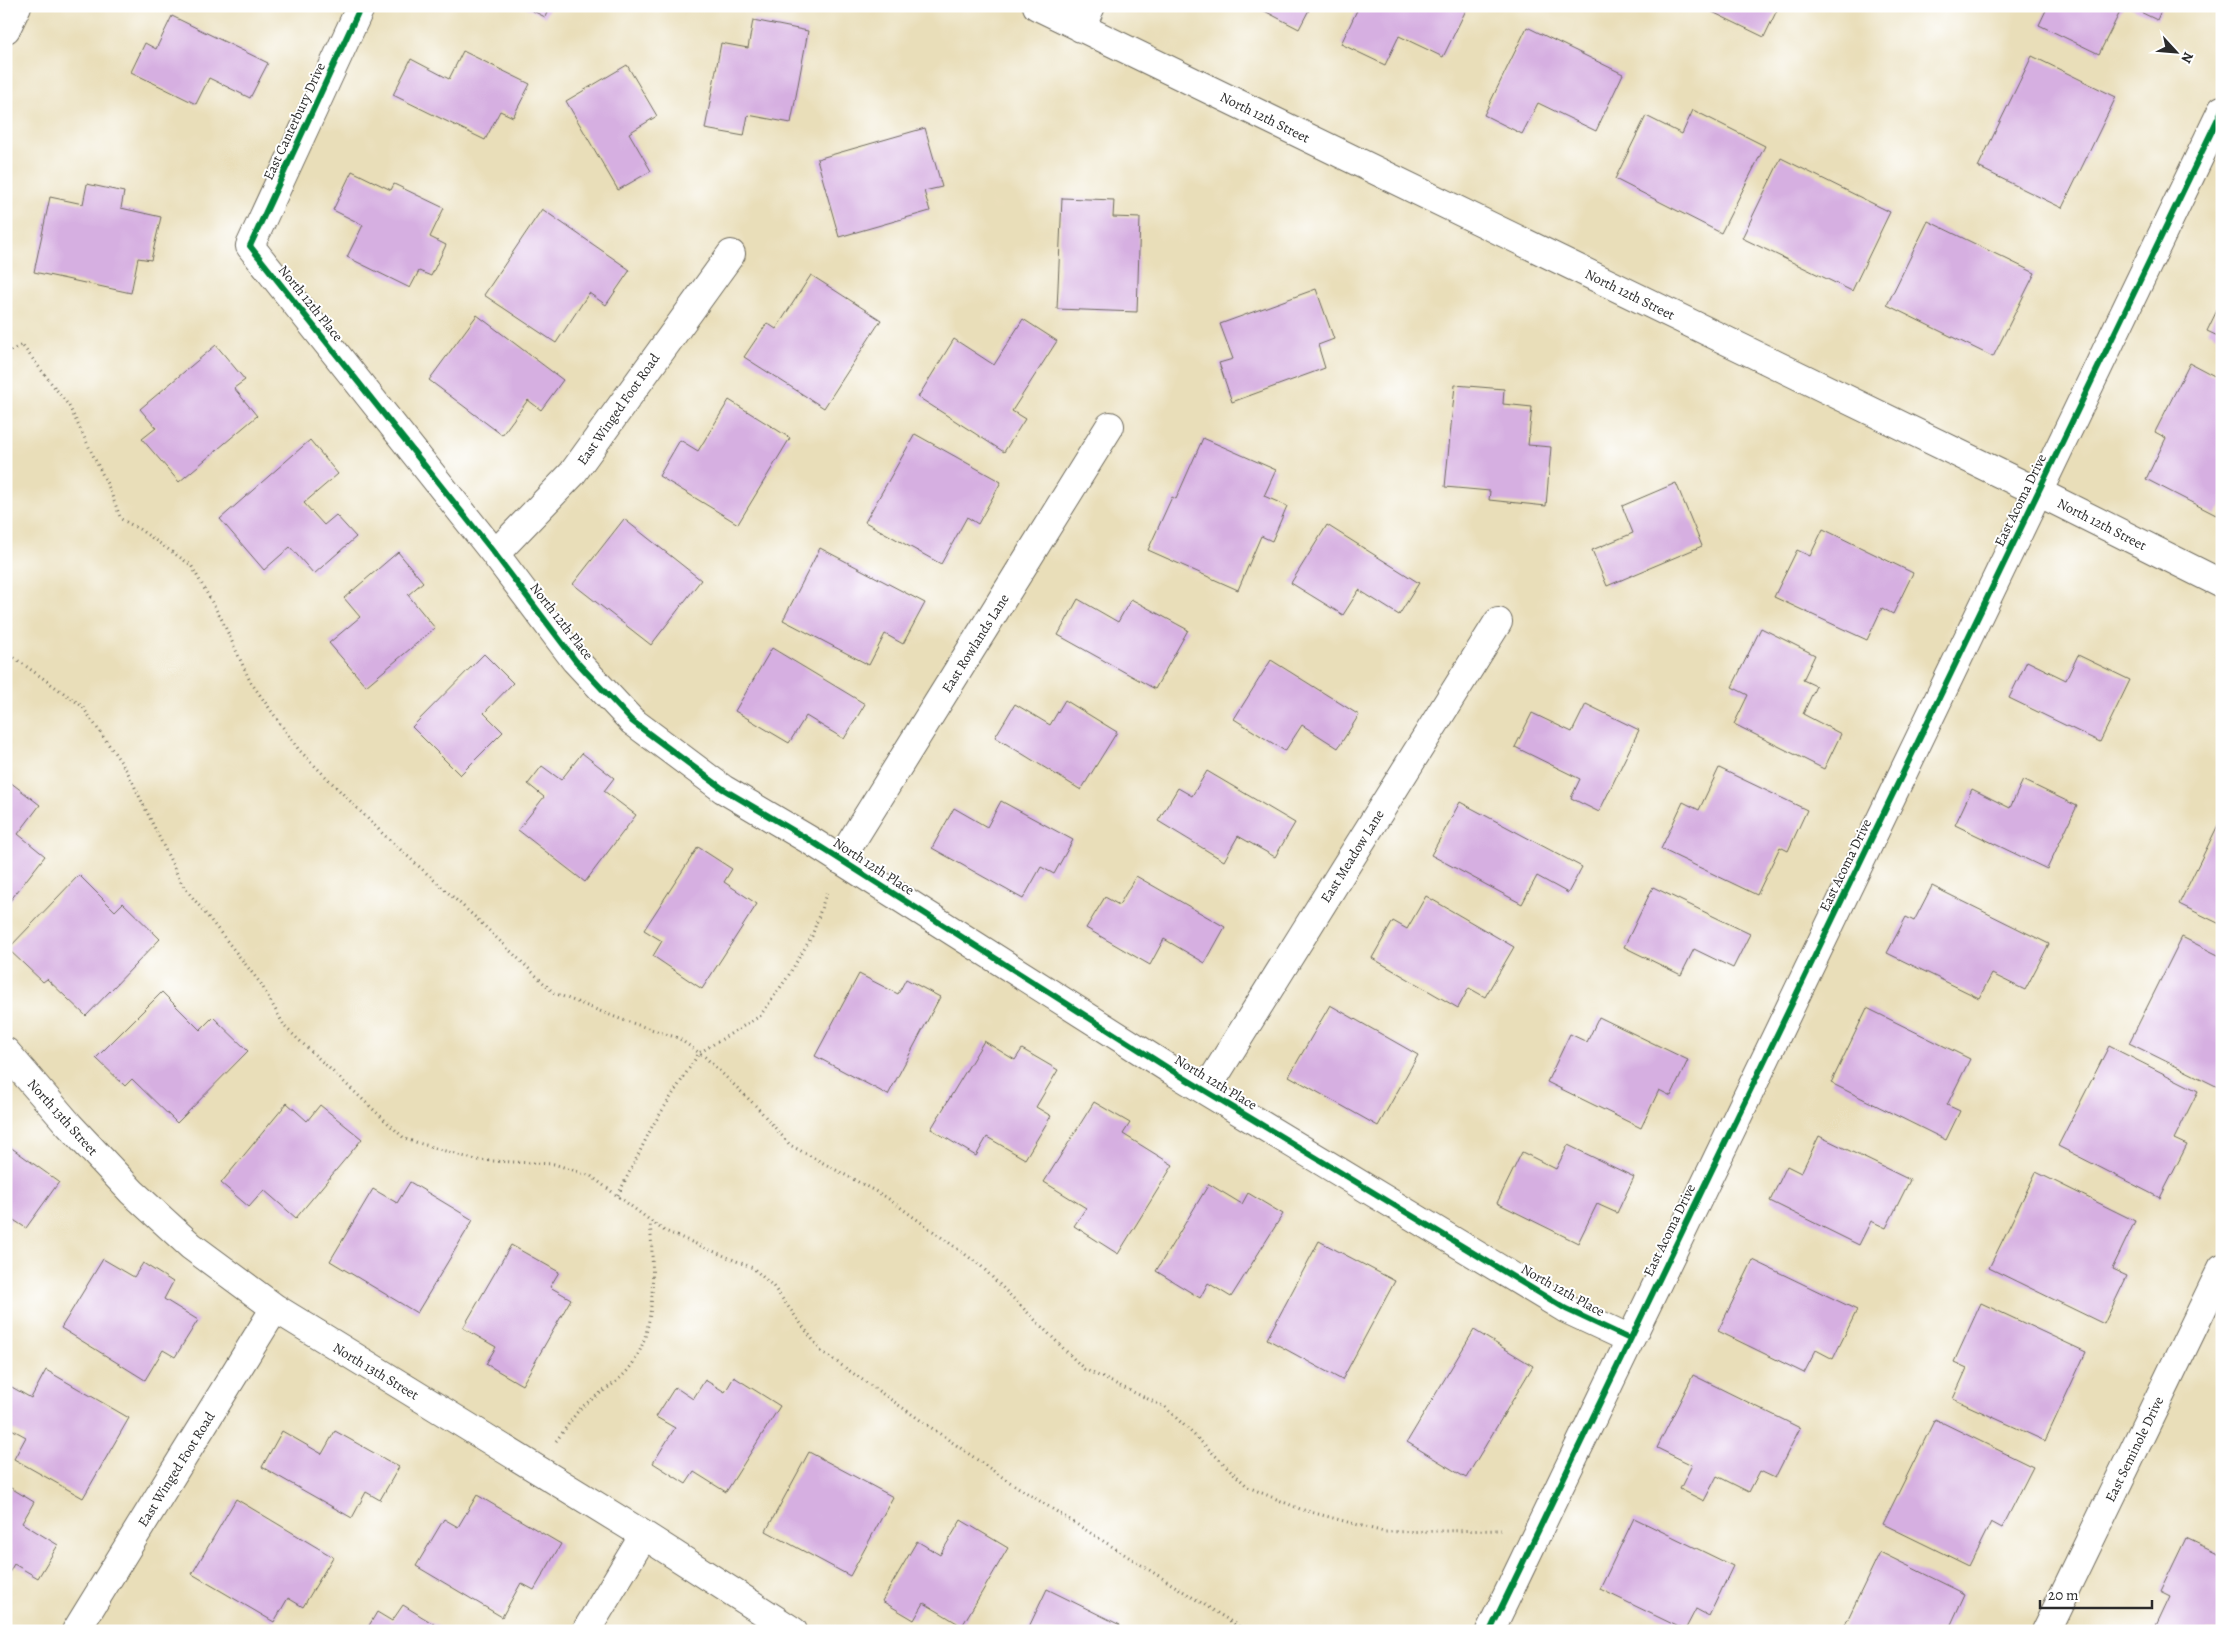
<svg xmlns="http://www.w3.org/2000/svg" width="2228" height="1637" viewBox="0 0 2228 1637" font-family="Alegreya,serif">
	<rect width="100%" height="100%" fill="#fff"/>
	<filter id="ink" filterUnits="userSpaceOnUse"><feTurbulence type="fractalNoise" baseFrequency=".02" numOctaves="2"/><feDisplacementMap in="SourceGraphic" scale="10" xChannelSelector="R" yChannelSelector="G"/><feConvolveMatrix kernelMatrix="1 2 1 2 8 2 1 2 1" color-interpolation-filters="sRGB"/></filter>
	<filter id="wash" filterUnits="userSpaceOnUse"><feTurbulence type="fractalNoise" baseFrequency=".0096" numOctaves="4" result="noise"/><feDisplacementMap in="SourceGraphic" scale="20" xChannelSelector="R" yChannelSelector="G"/><feGaussianBlur stdDeviation="1.12" result="paint"/><feColorMatrix in="noise" values="0 0 0 0 0 0 0 0 0 0 0 0 0 0 0 0 0 1.4 0 .05"/><feComposite in="paint" operator="in"/></filter>
	<g filter="url(#wash)">
		<rect width="100%" height="100%" fill="#e9deb9"/>
		<g id="blocks">
			<path fill="#d6afe1" d="M523,6H550L545,17Z
				M1255,6H1311L1299,29Z
				M1359,6H1468L1443,57L1399,36L1385,65L1341,44Z
				M1700,6H1779L1764,37Z
				M2048,6H2123L2099,54L2039,25Z
				M2128,6H2163L2157,20Z
				M172,16L268,63L250,98L209,78L196,104L131,72L145,43L156,49Z
				M753,20L808,31L791,123L748,115L744,136L705,129L721,43L748,48Z
				M1527,27L1623,74L1596,131L1538,103L1522,134L1484,115Z
				M463,51L530,84L513,117L500,111L485,140L393,95L411,59L449,79Z
				M2032,56L2116,97L2062,208L1978,167Z
				M627,65L657,116L629,133L651,171L618,190L566,101Z
				M1693,110L1765,146L1721,233L1615,179L1646,116L1682,134Z
				M925,128L942,187L924,191L930,211L839,237L817,159Z
				M1781,158L1890,212L1852,291L1742,238Z
				M352,171L391,190L394,184L444,208L430,237L446,245L431,276L419,271L410,288L347,257L363,225L333,210Z
				M87,184L124,192L121,208L161,217L151,260L138,258L131,293L34,272L50,197L83,204Z
				M1062,198L1114,200L1113,217L1140,218L1137,312L1057,309Z
				M542,209L630,270L606,305L589,293L556,343L484,295Z
				M1928,221L2035,273L1993,357L1887,305Z
				M811,275L881,320L824,408L744,357L767,323L776,329Z
				M1316,289L1334,339L1318,345L1325,368L1232,402L1219,363L1233,359L1220,324Z
				M2222,300V338L2207,331Z
				M477,315L563,380L541,410L528,400L502,435L429,380Z
				M1023,319L1057,341L1012,411L1025,419L1004,452L918,397L954,339L994,365Z
				M216,345L245,380L234,388L257,416L179,482L142,439L156,428L140,409Z
				M2190,363L2222,380V504L2216,515L2146,479L2166,438L2155,432Z
				M1455,385L1504,389L1503,404L1532,407L1528,445L1551,447L1546,506L1489,500L1490,491L1445,487Z
				M729,400L790,438L738,524L659,476L680,440L698,451Z
				M915,434L1001,482L978,524L967,517L941,564L865,522Z
				M1203,438L1276,470L1264,496L1287,506L1272,541L1261,536L1238,590L1148,550L1172,497L1176,499Z
				M310,440L338,474L304,503L324,525L336,515L356,537L314,574L290,547L264,570L220,519Z
				M1676,483L1702,546L1607,586L1592,550L1633,533L1622,506Z
				M624,519L701,580L651,645L573,584Z
				M1327,525L1419,583L1399,615L1359,590L1343,615L1291,583Z
				M1823,529L1913,573L1893,614L1882,608L1867,640L1774,597L1797,550L1810,556Z
				M820,548L925,603L903,644L885,634L869,665L783,620Z
				M398,552L423,582L408,595L435,628L366,686L329,643L360,617L344,598Z
				M1078,599L1118,622L1131,599L1188,630L1155,689L1058,635Z
				M1761,628L1815,655L1803,680L1816,686L1803,714L1841,734L1824,769L1734,724L1748,695L1732,687Z
				M772,648L865,704L844,739L806,716L789,743L735,711Z
				M484,654L513,683L484,713L503,732L460,775L412,727Z
				M2078,655L2130,680L2100,742L2009,698L2027,661L2066,680Z
				M1271,660L1359,715L1338,748L1302,725L1285,751L1234,719Z
				M1065,700L1117,732L1081,790L995,737L1015,704L1050,725Z
				M1586,704L1639,730L1599,812L1571,798L1580,779L1515,747L1532,713L1572,732Z
				M582,753L614,778L604,791L636,815L585,882L518,830L544,797L528,784L542,766L561,780Z
				M1719,768L1807,810L1788,851L1780,847L1757,895L1661,849L1683,802L1699,810Z
				M1207,771L1295,823L1275,857L1238,836L1224,861L1158,821L1178,788L1192,796Z
				M2023,780L2077,806L2047,869L1955,825L1972,789L2010,808Z
				M10,782L40,805L18,834L45,856L6,906V786Z
				M1001,801L1073,840L1054,874L1041,867L1023,899L932,848L954,808L987,827Z
				M1460,802L1582,867L1568,893L1537,876L1522,904L1431,855Z
				M2222,817V925L2179,904Z
				M698,847L732,869L724,882L757,904L702,989L653,956L662,941L644,930Z
				M79,875L115,911L123,903L160,939L86,1016L47,979L43,982L8,949Z
				M1136,876L1225,927L1205,963L1164,939L1150,965L1086,928L1105,897L1119,905Z
				M1932,886L2049,944L2025,990L1992,974L1979,998L1887,953L1906,917L1914,921Z
				M1653,887L1750,934L1733,968L1694,949L1681,975L1624,947Z
				M1426,896L1514,947L1485,997L1469,988L1458,1008L1372,958L1393,921L1407,929Z
				M2182,937L2222,957V1089L2129,1043Z
				M859,974L898,994L906,979L940,997L888,1095L815,1056Z
				M162,992L200,1030L213,1017L248,1051L177,1123L132,1079L125,1086L96,1058Z
				M1330,1005L1418,1055L1378,1126L1289,1076Z
				M1867,1008L1970,1059L1947,1105L1960,1111L1946,1140L1831,1083Z
				M1599,1017L1688,1060L1671,1096L1659,1090L1641,1128L1547,1082L1570,1034L1587,1042Z
				M984,1041L1015,1060L1022,1049L1058,1070L1036,1107L1051,1116L1025,1159L987,1137L976,1156L931,1129Z
				M2109,1046L2198,1091L2174,1139L2187,1145L2160,1198L2058,1146Z
				M1094,1102L1130,1123L1123,1134L1173,1165L1118,1254L1074,1226L1086,1208L1044,1182Z
				M287,1103L307,1121L320,1105L362,1139L296,1218L264,1190L249,1207L221,1183Z
				M1819,1136L1910,1180L1886,1228L1871,1221L1859,1245L1770,1201L1787,1166L1801,1173Z
				M6,1144L59,1182L26,1228L12,1219L6,1227Z
				M1568,1145L1634,1177L1617,1213L1597,1204L1578,1243L1497,1203L1522,1152L1556,1169Z
				M2036,1172L2135,1221L2112,1269L2127,1276L2104,1324L1989,1268Z
				M410,1182L473,1220L417,1313L330,1261L373,1189L397,1203Z
				M1209,1184L1242,1204L1248,1193L1283,1214L1231,1297L1208,1283L1200,1298L1156,1271Z
				M1319,1241L1395,1281L1342,1380L1267,1339Z
				M511,1245L559,1272L550,1287L571,1299L522,1385L486,1364L496,1347L463,1328Z
				M103,1259L134,1277L143,1263L173,1282L164,1299L198,1320L175,1357L163,1350L145,1380L61,1328Z
				M1753,1260L1857,1310L1833,1359L1816,1350L1804,1373L1718,1331Z
				M1981,1303L2086,1352L2045,1441L1953,1399L1967,1368L1954,1362Z
				M1474,1330L1533,1366L1466,1478L1407,1442Z
				M46,1370L129,1418L83,1498L14,1459L26,1437L6,1426V1392L10,1386L31,1398Z
				M1693,1375L1800,1428L1775,1478L1760,1471L1749,1492L1717,1476L1704,1501L1680,1489L1692,1465L1657,1448Z
				M734,1377L780,1406L726,1492L694,1472L686,1484L653,1463L675,1428L656,1417L675,1387L693,1399L705,1380L725,1392Z
				M1935,1419L2033,1467L2002,1528L1991,1522L1969,1566L1883,1524Z
				M282,1431L322,1454L335,1431L399,1467L380,1500L366,1492L352,1518L262,1467Z
				M809,1452L893,1497L850,1576L766,1531Z
				M6,1485L34,1502L22,1523L58,1545L38,1578L14,1564L6,1578Z
				M477,1495L561,1544L534,1590L521,1583L502,1617L416,1566L444,1519L458,1527Z
				M236,1499L333,1557L303,1607L288,1598L274,1622L192,1574Z
				M1634,1518L1733,1566L1709,1616L1696,1609L1685,1630L1600,1589Z
				M961,1520L1008,1548L962,1626L924,1603L914,1620L882,1601L917,1541L940,1555Z
				M2186,1538L2222,1555V1631H2154L2170,1597L2160,1592Z
				M1880,1552L1965,1594L1948,1631H1842Z
				M1047,1589L1120,1625L1118,1631H1027Z
				M403,1605L445,1631H370L367,1629L377,1612L392,1621Z
				M684,1624L695,1631H679Z"/>
		</g>
	</g>
	<g filter="url(#ink)">
		<use href="#blocks" fill-opacity="0" stroke="#6e6a5d" stroke-width="1"/>
		<g fill="none" stroke-linecap="round" stroke-linejoin="round">
			<defs>
				<path id="minor" d="M361,6L250,246L495,554L575,660L632,721L723,789L811,841L1171,1070L1566,1309L1630,1339
					M1037,6L2038,492L2222,584
					M1081,28L1091,6
					M6,29L17,6
					M495,554L572,474L731,254
					M840,860L1110,426
					M6,1052L69,1125L132,1192L191,1246L275,1308L644,1535L793,1631
					M1206,1090L1498,622
					M76,1631L275,1308
					M586,1631L644,1535
					M1490,1631L2222,110
					M2046,1631L2222,1268"/>
			</defs>
			<use href="#minor" stroke="#6e6a5d" stroke-width="30"/>
			<path stroke="#6e6a5d" stroke-width="3" stroke-dasharray="1 4" stroke-linecap="butt" d="M6,353L22,345L69,406L109,488L121,519L139,529L191,565L222,620L250,681L299,750L383,834L475,917L554,993L620,1019L678,1038L705,1057L756,1106L790,1145L886,1197L981,1266L1084,1369L1165,1407L1248,1487L1300,1509L1384,1532L1501,1530
				M6,652L82,706L127,771L182,884L261,984L285,1027L405,1139L476,1160L554,1164L591,1176L663,1230L753,1268L773,1286L821,1351L1005,1479L1246,1631
				M618,1195L653,1125L699,1053L760,1016L787,978L812,936L827,891
				M556,1441C564,1431 571,1420 579,1410C593,1396 613,1387 627,1371C659,1334 653,1266 650,1220"/>
			<use href="#minor" stroke="#fff" stroke-width="28"/>
			<defs>
				<path id="cycleway" d="M361,6L250,246L495,554L575,660L632,721L723,789L811,841L1171,1070L1566,1309L1630,1339
					M1490,1631L2222,110"/>
			</defs>
			<use href="#cycleway" stroke="#fff" stroke-width="9"/>
			<use href="#cycleway" stroke="#00873e" stroke-width="6"/>
		</g>
	</g>
	<g text-anchor="middle" stroke-width="4" stroke-linejoin="round" paint-order="stroke">
		<g font-size="14" fill="#2b2b2b" stroke="#fff">
			<text transform="translate(1265 117) rotate(26)" y="5">North 12th Street</text>
			<text transform="translate(294 121) rotate(-65)" y="5">East Canterbury Drive</text>
			<text transform="translate(1630 294) rotate(26)" y="5">North 12th Street</text>
			<text transform="translate(311 303) rotate(51)" y="5">North 12th Place</text>
			<text transform="translate(618 409) rotate(-55)" y="5">East Winged Foot Road</text>
			<text transform="translate(2020 500) rotate(-64)" y="5">East Acoma Drive</text>
			<text transform="translate(2102 524) rotate(27)" y="5">North 12th Street</text>
			<text transform="translate(562 621) rotate(52)" y="5">North 12th Place</text>
			<text transform="translate(975 643) rotate(-58)" y="5">East Rowlands Lane</text>
			<text transform="translate(1352 856) rotate(-58)" y="5">East Meadow Lane</text>
			<text transform="translate(1845 865) rotate(-64)" y="5">East Acoma Drive</text>
			<text transform="translate(874 866) rotate(33)" y="5">North 12th Place</text>
			<text transform="translate(1216 1082) rotate(31)" y="5">North 12th Place</text>
			<text transform="translate(63 1117) rotate(48)" y="5">North 13th Street</text>
			<text transform="translate(1669 1230) rotate(-64)" y="5">East Acoma Drive</text>
			<text transform="translate(1563 1290) rotate(29)" y="5">North 12th Place</text>
			<text transform="translate(376 1371) rotate(31)" y="5">North 13th Street</text>
			<text transform="translate(2134 1449) rotate(-64)" y="5">East Seminole Drive</text>
			<text transform="translate(176 1469) rotate(-58)" y="5">East Winged Foot Road</text>
		</g>
	</g>
	<rect width="2228" height="1637" fill="none" stroke="#fff" stroke-width="25"/>
	<g transform="translate(2176 52) rotate(116)" stroke="#ffffff" stroke-width="4" paint-order="stroke">
	<path d="M0-4L9 19L0 12L-9 19Z" fill="#2b2b2b"/>
	<text y="-8" font-size="14" font-weight="bold" text-anchor="middle" fill="#2b2b2b">N</text>
	</g>
	<path d="M2040 1600v8h112v-8" fill="none" stroke="#2b2b2b" stroke-width="2.5"/>
	<text x="2048" y="1600" font-size="15" fill="#2b2b2b" stroke="#ffffff" stroke-width="4" paint-order="stroke">20 m</text>
</svg>
